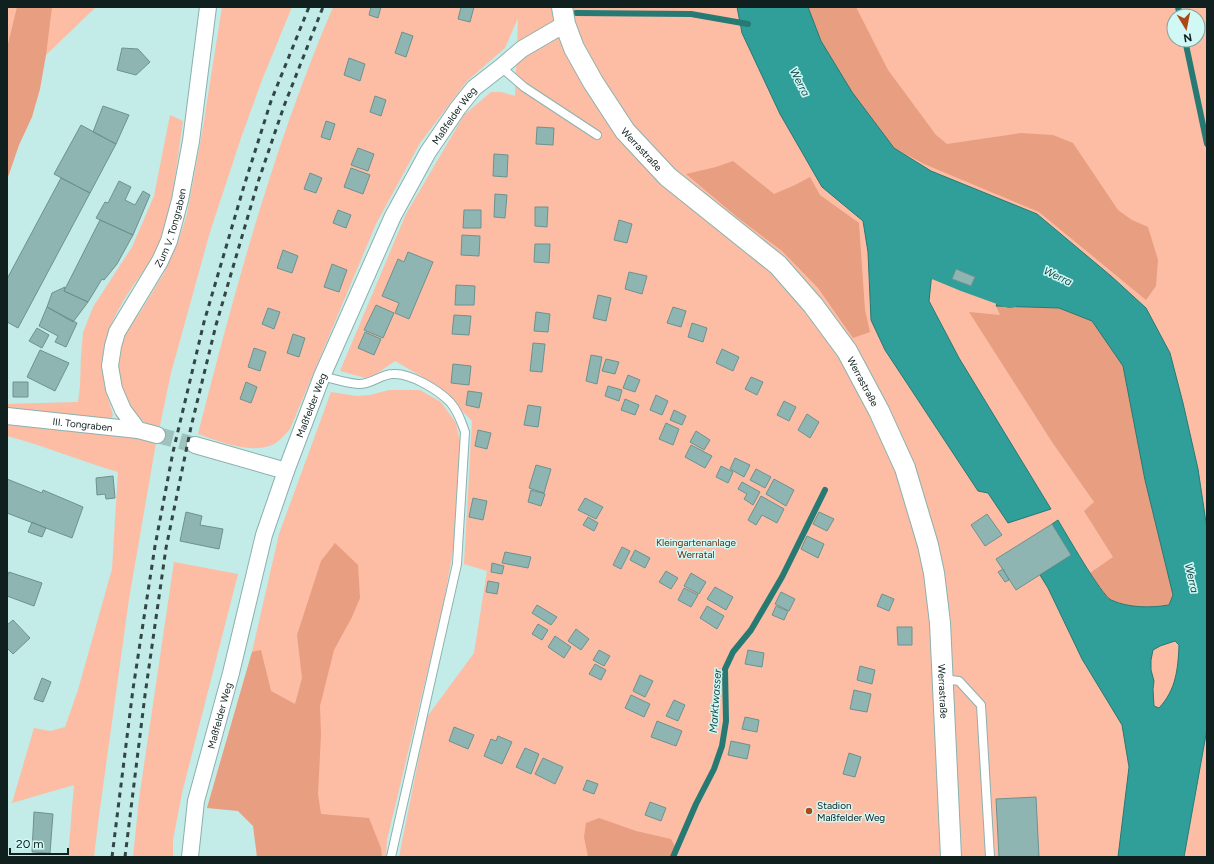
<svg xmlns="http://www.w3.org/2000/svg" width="1214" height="864" viewBox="0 0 1214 864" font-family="Figtree,sans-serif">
	<rect width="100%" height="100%" fill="#c3ebe7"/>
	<path fill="#fcbda4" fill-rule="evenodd" d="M7,7H96L46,55L7,85Z
		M222,7H292L262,80L241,138L210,232L171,373L159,430L144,422L132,409L126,399L120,382L118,366L120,351L123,335L139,314L164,273L178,242L187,214L202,133Z
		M333,7H1207V857H1184L1205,742L1139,857H399L427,717L474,653L487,571L464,564L472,421L438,386L395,361L369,379L340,371L406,214L464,115L491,92H501L515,96L518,18L505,48L467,81L420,143L376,224L290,429C285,434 281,440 274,444C251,455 221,442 198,434C235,289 274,145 333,7ZM1174,16H1198V40H1174Z
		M170,115L183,121C177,162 173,205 159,243C153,259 142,273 132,287C115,314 99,341 103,375C104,389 110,402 113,416L109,420L7,411V404L78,402L80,386L81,355L83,333L93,307L132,247L154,196Z
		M389,390H420L441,402L456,423L460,442L453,551L443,606L428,669L387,840L386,857H258L253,791L207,808L252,652L279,534L331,392L357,396L370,395Z
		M7,423L131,437L156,443L129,599L98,823L94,857H68L74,785L12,803L34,728L50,731L65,727L78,690L112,569L118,472C81,461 45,446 7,436Z
		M174,562L238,574L182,793L173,840V857H133L139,799Z"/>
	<path fill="#e79e81" d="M17,7H52L46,55L40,89L32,117L19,145L7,180V48Z
		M808,7H856L888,70L936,135L947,144L1021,133L1053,135L1073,143L1118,210L1132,220L1148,227L1158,260L1156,286L1146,300L1039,212L924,164L894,148L852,92L821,41Z
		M733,161L774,194L795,185L810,177L820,195L859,223L865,310L870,332L853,338L818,288L782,251L737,217L686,174L716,167Z
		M996,306L1059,308L1092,321L1123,366L1145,480L1173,595L1169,605L1136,607L1109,600L1090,573L1113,557L1084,511L1094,502L1052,442L969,312L1000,315Z
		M335,543L358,565L360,598L352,617L334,650L320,706L321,735L318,794L321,814L369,818L381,848L382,857H257L253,826L238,811L207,808L252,652L261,650L271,691L295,704L302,678L297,635L321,561Z
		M599,818L636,831L671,839L677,850L676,857H588L584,837L586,823Z"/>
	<path fill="#319f99" stroke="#277974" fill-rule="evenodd" d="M737,7H808L821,41L852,92L894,148L931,171L1037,214L1111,276L1146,308L1170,353L1183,403L1198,469L1207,529V729L1184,857H1118L1129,767L1122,725L1082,659L1048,588L1040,575L1071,555L1052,524L1058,520C1065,532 1102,596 1111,600C1129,608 1149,608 1169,605L1173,595L1145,480L1123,366L1092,321L1059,308L996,306L1002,290L1000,285L949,266L933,263L929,301L959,358L1051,509L1008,523L988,493L978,491L885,350L871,320L868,252L863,221L822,187L780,114L742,33ZM1175,641L1179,645C1178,669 1176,690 1159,708L1154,706L1153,689L1154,681L1151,670V660L1153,650L1160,646Z"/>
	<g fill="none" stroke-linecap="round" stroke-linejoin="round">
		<path stroke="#277974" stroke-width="6" d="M1178,7L1180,16
			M576,13L691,14L748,24
			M1185,40L1207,144
			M673,857L696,804L714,769L722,746L726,721L725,669L733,652L751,630L782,577L825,490"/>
		<path stroke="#319f99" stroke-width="20" d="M907,258L963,281L1010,298L1026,291"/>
	</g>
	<path fill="#8eb5b1" stroke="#6c928f" d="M371,7H381L378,18L369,15Z
		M461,7H474L470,22L458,19Z
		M402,32L413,36L406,57L395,53Z
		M122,48L138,49L150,62L136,75L117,70Z
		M349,58L365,64L360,81L344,75Z
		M375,96L386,100L381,116L370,112Z
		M103,106L129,115L116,144L93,132Z
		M326,121L335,124L330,140L321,137Z
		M81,125L116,144L90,193L54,174Z
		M537,127L554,128L553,145L536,144Z
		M358,148L374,154L368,171L351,165Z
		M494,154L508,155L507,177L493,176Z
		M351,168L370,175L363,194L344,187Z
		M310,173L322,178L316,193L304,189Z
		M61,178L90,193L18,328L7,322V279Z
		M119,181L131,187L125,200L135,205L143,191L150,195L133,235L96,218L105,202L108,203Z
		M495,194L507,195L505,218L494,217Z
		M535,207H548L547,227L535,226Z
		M338,210L351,215L346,228L333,223Z
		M464,210H481V228H463Z
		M100,220L133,235L117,264L104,280L102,279L88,302L64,291Z
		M619,220L632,224L627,243L614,240Z
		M462,235L480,236L479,256L461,255Z
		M535,244H550L549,263L534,262Z
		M283,250L298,256L292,273L277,268Z
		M408,252L433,262L409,319L395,313L399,303L382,296L398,259L404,262Z
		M332,264L347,270L339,292L324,287Z
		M956,269L975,277L971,286L952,279Z
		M629,272L647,276L642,294L625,289Z
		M456,285L475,286L474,305H455Z
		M65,287L64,291L88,302L73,322L47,307L52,293Z
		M598,295L611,298L606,321L593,318Z
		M376,305L394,313L383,338L364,330Z
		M47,307L77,323L66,347L55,342L58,336L39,326Z
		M673,307L686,311L681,327L667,323Z
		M268,308L280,312L274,329L262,324Z
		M536,312L550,314L548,332L534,331Z
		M454,315L471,316L469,335L452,334Z
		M692,323L707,328L703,342L688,337Z
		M37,328L49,335L42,348L29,341Z
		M365,332L381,339L374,355L358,348Z
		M293,334L305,338L299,357L287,353Z
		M533,343L545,344L542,372L530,371Z
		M254,348L266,352L260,371L248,367Z
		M722,349L739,357L733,371L716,363Z
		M40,350L69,363L55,391L27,377Z
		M591,355L602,357L597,384L586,381Z
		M606,359L619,362L615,374L602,371Z
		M453,364L471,366L469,385L451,383Z
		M628,375L640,380L635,392L623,388Z
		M751,377L763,382L757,395L745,389Z
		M13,382H28V397H13Z
		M246,382L257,387L251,403L240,399Z
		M608,386L622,390L619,401L605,396Z
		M468,391L482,393L479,408L466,405Z
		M656,395L668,401L662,415L650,410Z
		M625,399L639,405L635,415L621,410Z
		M784,401L796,407L789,421L777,415Z
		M528,405L541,407L538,427L524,425Z
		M674,410L686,416L682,425L670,420Z
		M807,414L819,422L810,438L798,430Z
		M666,423L679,429L673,445L659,439Z
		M478,430L491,433L487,449L475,446Z
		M696,431L710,440L704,450L690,442Z
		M691,445L712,456L705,468L685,457Z
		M735,458L750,465L744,477L730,469Z
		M536,465L551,469L544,493L529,488Z
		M721,466L733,472L728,483L716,477Z
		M756,469L771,477L765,488L750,480Z
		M113,476L115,498L106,499L105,494L97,495L96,478Z
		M7,479L42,493L43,490L83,507L72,538L7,513Z
		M774,479L794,490L786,506L766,494Z
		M742,482L760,492L753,505L744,499L747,494L738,489Z
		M531,490L545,494L541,506L528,502Z
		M761,496L784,509L777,523L762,515L756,525L748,520Z
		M473,498L487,501L483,520L469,517Z
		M585,498L603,507L596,519L578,510Z
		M186,512L202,516L200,525L223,529L219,549L180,541Z
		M819,512L834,519L827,531L813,524Z
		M987,514L1002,535L985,546L971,525Z
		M588,517L598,523L594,531L583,525Z
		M32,522L46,528L42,537L28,532Z
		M1052,524L1071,555L1016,590L996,559Z
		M807,536L824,544L818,558L801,549Z
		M622,547L630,551L621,569L613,565Z
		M635,550L650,558L645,568L630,560Z
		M505,552L531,557L528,568L502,563Z
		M492,563L504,566L502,574L491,572Z
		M1003,569L1009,580L1005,582L998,572Z
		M666,571L678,578L671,589L659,582Z
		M9,572L42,583L34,606L7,596V577Z
		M691,573L706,582L699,594L684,586Z
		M488,581L499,583L497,594L486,592Z
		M715,587L733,597L726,610L707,599Z
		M684,588L698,595L691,607L678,600Z
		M781,592L795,599L789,611L775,604Z
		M882,594L894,599L889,611L877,606Z
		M537,605L557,617L551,625L532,613Z
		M707,606L724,616L717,629L700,618Z
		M776,606L788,611L784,620L772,615Z
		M13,620L30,638L13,654L7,648V625Z
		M538,624L548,630L542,640L532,634Z
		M897,627H912V645H898Z
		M576,629L589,639L581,650L568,641Z
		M555,636L571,647L564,658L548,647Z
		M599,650L610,656L604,666L593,660Z
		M748,650L764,653L762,667L745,664Z
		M595,664L606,670L601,680L589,674Z
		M860,666L875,670L872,684L857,680Z
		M640,675L653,681L645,697L633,691Z
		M42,678L51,682L43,702L34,699Z
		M854,690L871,694L867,712L850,709Z
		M631,695L650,704L644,717L625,708Z
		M674,700L685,705L678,721L666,716Z
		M745,717L759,720L757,732L742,729Z
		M657,721L682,731L676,746L651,737Z
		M454,727L474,735L468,749L449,741Z
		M498,736L512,742L502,764L484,756L491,739L496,741Z
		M731,741L750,745L747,759L728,755Z
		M525,748L539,754L531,774L516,767Z
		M849,753L861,757L855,777L843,774Z
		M543,758L563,767L555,784L535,774Z
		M587,780L598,784L594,794L583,790Z
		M1036,797L1039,857H999L996,799Z
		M650,802L666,808L661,821L645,815Z
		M34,812L53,814L50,853L32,852Z"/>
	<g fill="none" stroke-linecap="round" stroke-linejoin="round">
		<path stroke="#9fc2bf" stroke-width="16" stroke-dasharray="16 8" stroke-linecap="butt" d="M157,435L195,445"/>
		<defs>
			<path id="service" d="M501,67L524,87L597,135
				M322,376C334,379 346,383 358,384C371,385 381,374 393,374C411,373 438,390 450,402C458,411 461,421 465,432L457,564L391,857
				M943,679L959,681L981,705L990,857"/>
			<g id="minor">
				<path id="s1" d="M7,416L138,430L157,435"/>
				<path id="s2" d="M138,430L123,410L114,389L110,366L113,346L117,332L160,261L169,241L180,200L191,141L208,7"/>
				<path d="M195,445L286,471"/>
				<path id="s3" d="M190,857L196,801L231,673L264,535L286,471L322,376L393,216L428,152L458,108L474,88L501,67L522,49L565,24"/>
			</g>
			<g id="tertiary">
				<path id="s4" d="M562,7L565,24L574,48L593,82L625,131L668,177L778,265L813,305L847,351L879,411L905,468L928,545L934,573L940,623L951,857"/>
			</g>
		</defs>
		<use href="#service" stroke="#8bb1ae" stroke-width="10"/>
		<use href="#minor" stroke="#8bb1ae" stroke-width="18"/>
		<use href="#tertiary" stroke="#8bb1ae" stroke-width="22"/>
		<use href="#service" stroke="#fff" stroke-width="8"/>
		<use href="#minor" stroke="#fff" stroke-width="16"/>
		<use href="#tertiary" stroke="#fff" stroke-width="20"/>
		<path stroke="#324645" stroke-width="3" stroke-dasharray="5 5" stroke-linecap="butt" d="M112,857L133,689L155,546L173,452L204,322L244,186L271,101L309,7
			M125,857L145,695L166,548L191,427L216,325L258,182L284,106L323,7"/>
	</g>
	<circle fill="#ac4818" stroke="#d0f8f5" stroke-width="1.5" cx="809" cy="811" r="4"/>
	<g text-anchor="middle" stroke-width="3" stroke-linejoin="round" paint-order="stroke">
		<g font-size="10" fill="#10201f" stroke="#d0f8f5">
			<text dy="4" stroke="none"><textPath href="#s3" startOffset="793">Maßfelder Weg</textPath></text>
			<text dy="4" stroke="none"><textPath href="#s4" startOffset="165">Werrastraße</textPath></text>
			<text dy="4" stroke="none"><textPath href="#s2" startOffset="224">Zum V. Tongraben</textPath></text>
			<text dy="4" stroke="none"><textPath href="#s4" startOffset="489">Werrastraße</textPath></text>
			<text dy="4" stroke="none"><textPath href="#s3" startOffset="469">Maßfelder Weg</textPath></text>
			<text dy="4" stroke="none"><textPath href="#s1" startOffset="76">III. Tongraben</textPath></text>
			<text dy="4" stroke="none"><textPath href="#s4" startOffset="813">Werrastraße</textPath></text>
			<text dy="4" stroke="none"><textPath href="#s3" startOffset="145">Maßfelder Weg</textPath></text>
		</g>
		<g font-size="10" fill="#6f2d10" stroke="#d0f8f5">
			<text x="696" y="546">Kleingartenanlage<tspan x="696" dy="12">Werratal</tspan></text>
		</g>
		<g font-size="10" fill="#10201f" stroke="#d0f8f5" text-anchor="start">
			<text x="817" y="809">Stadion<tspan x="817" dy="12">Maßfelder Weg</tspan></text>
		</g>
		<g font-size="11" font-style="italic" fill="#1c4b48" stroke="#d0f8f5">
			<text transform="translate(800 82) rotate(62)" y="4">Werra</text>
			<text transform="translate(1058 276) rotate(25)" y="4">Werra</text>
			<text transform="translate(1192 578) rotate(77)" y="4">Werra</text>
			<text transform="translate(715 701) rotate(-86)" y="4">Marktwasser</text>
		</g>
	</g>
	<rect width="1214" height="864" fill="none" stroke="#10201f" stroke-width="16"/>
	<g transform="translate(1186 28) rotate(170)"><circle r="19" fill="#d0f8f5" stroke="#83a29f"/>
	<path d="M0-3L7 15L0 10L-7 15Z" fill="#ac4818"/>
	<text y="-6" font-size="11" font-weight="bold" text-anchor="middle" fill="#10201f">N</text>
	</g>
	<path d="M10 848v6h58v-6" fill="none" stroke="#10201f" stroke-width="2"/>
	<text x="16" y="848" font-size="12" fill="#10201f" stroke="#d0f8f5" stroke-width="3" paint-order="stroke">20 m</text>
</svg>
